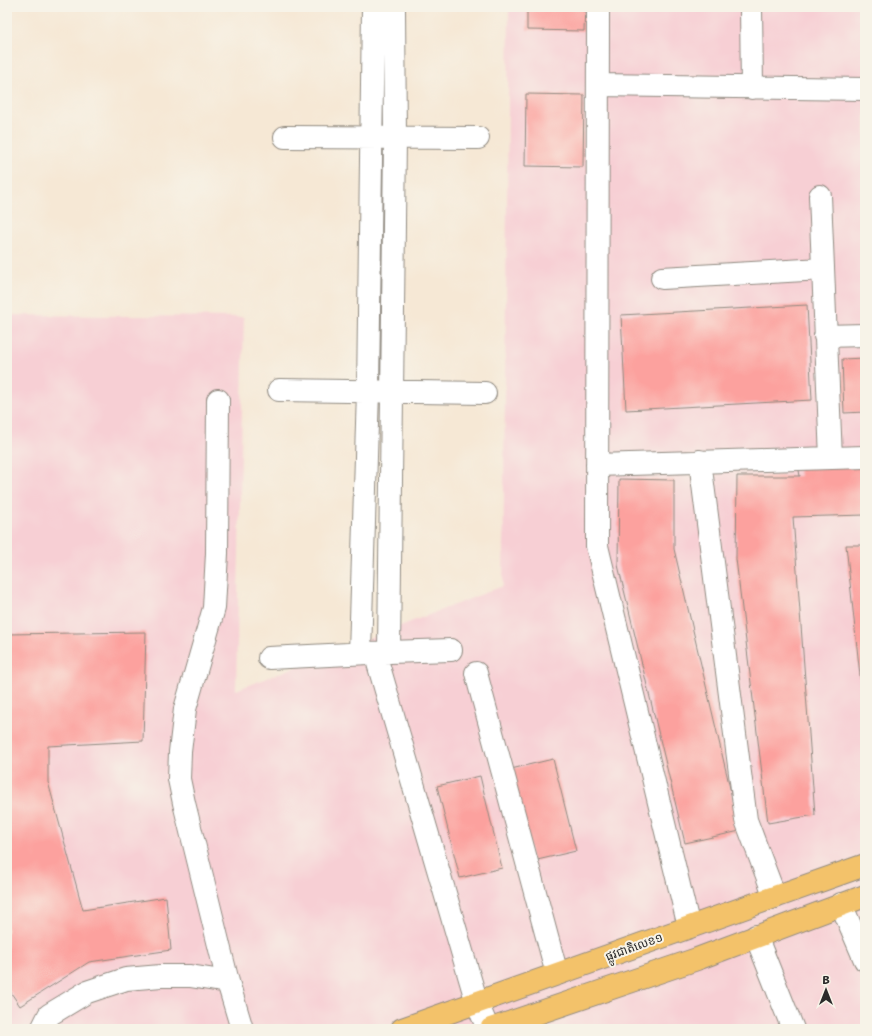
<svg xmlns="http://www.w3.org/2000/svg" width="872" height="1036" viewBox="0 0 872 1036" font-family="'Playpen Sans','Noto Sans Khmer',sans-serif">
	<rect width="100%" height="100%" fill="#f7f3e8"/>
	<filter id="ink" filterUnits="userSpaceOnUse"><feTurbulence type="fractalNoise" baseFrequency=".025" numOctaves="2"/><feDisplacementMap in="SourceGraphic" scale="8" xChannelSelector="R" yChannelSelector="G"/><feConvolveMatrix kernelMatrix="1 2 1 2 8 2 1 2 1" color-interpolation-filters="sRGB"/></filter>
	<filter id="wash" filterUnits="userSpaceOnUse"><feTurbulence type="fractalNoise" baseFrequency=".012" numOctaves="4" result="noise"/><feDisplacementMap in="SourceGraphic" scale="16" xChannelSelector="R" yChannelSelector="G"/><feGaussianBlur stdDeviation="0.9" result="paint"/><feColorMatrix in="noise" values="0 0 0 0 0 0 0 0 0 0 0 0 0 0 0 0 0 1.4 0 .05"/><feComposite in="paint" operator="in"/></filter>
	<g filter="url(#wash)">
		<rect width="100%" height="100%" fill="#f6e8d5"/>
		<path fill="#f7cfd4" d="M509,7H865V1029H7V315L244,317L236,690L503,586Z"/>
		<g id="blocks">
			<path fill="#fca19e" d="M527,7H585L584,31L527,30Z
				M526,94L584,95L583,167L525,166Z
				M807,305L812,400L626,410L621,315Z
				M865,358V412L844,413L842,359Z
				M865,463V515L793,517L815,815L768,823L736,559L737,476H800L798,465Z
				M619,479L674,480V549L740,831L685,843L618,565Z
				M846,545H865V713H864Z
				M146,632L143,741L48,746V782L83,910L166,897L171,950L89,962L20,1006L7,987V634Z
				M553,759L576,851L533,861L511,769Z
				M480,776L502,868L460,878L437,786Z"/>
		</g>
	</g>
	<g filter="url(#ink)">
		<use href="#blocks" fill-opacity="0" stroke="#908a80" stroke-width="1"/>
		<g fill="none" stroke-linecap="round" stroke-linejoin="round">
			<defs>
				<path id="minor" d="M598,7L597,546L689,927
					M751,7L752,88
					M598,85L865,89
					M285,137L478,138
					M820,196L831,458
					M662,278L822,269
					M825,336L865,335
					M279,390L485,393
					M218,400L217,553L214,608L185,709L180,752L179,779L184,803L228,982L242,1029
					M700,461L746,820L775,897
					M597,465L865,457
					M389,652L395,138L394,7
					M360,653L368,391L373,7
					M375,653L477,1003L488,1029
					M269,658L389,652L451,650
					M476,673L557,974
					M841,904L865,960
					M756,936L793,1029
					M42,1029L49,1015L87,992L126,979L161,976H190L228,982"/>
				<path id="highway" d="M402,1029L865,865
					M491,1029L697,959L865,896"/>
			</defs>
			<use href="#minor" stroke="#908a80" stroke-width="24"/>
			<use href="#highway" stroke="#908a80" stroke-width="24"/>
			<use href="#minor" stroke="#fff" stroke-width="22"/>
			<use href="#highway" stroke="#f3c26a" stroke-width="22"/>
		</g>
	</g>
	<g text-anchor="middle" stroke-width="4" stroke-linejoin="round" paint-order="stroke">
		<g font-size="12" fill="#2b2b2b" stroke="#f7f3e8">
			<text transform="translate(634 947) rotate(-20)" y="4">ផ្លូវជាតិលេខ១</text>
		</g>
	</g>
	<rect width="872" height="1036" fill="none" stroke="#f7f3e8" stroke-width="24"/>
	<g transform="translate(826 990)" stroke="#f7f3e8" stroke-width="3" paint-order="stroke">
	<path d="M0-3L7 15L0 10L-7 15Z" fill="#2b2b2b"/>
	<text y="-6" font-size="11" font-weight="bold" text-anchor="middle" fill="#2b2b2b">B</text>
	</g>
</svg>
